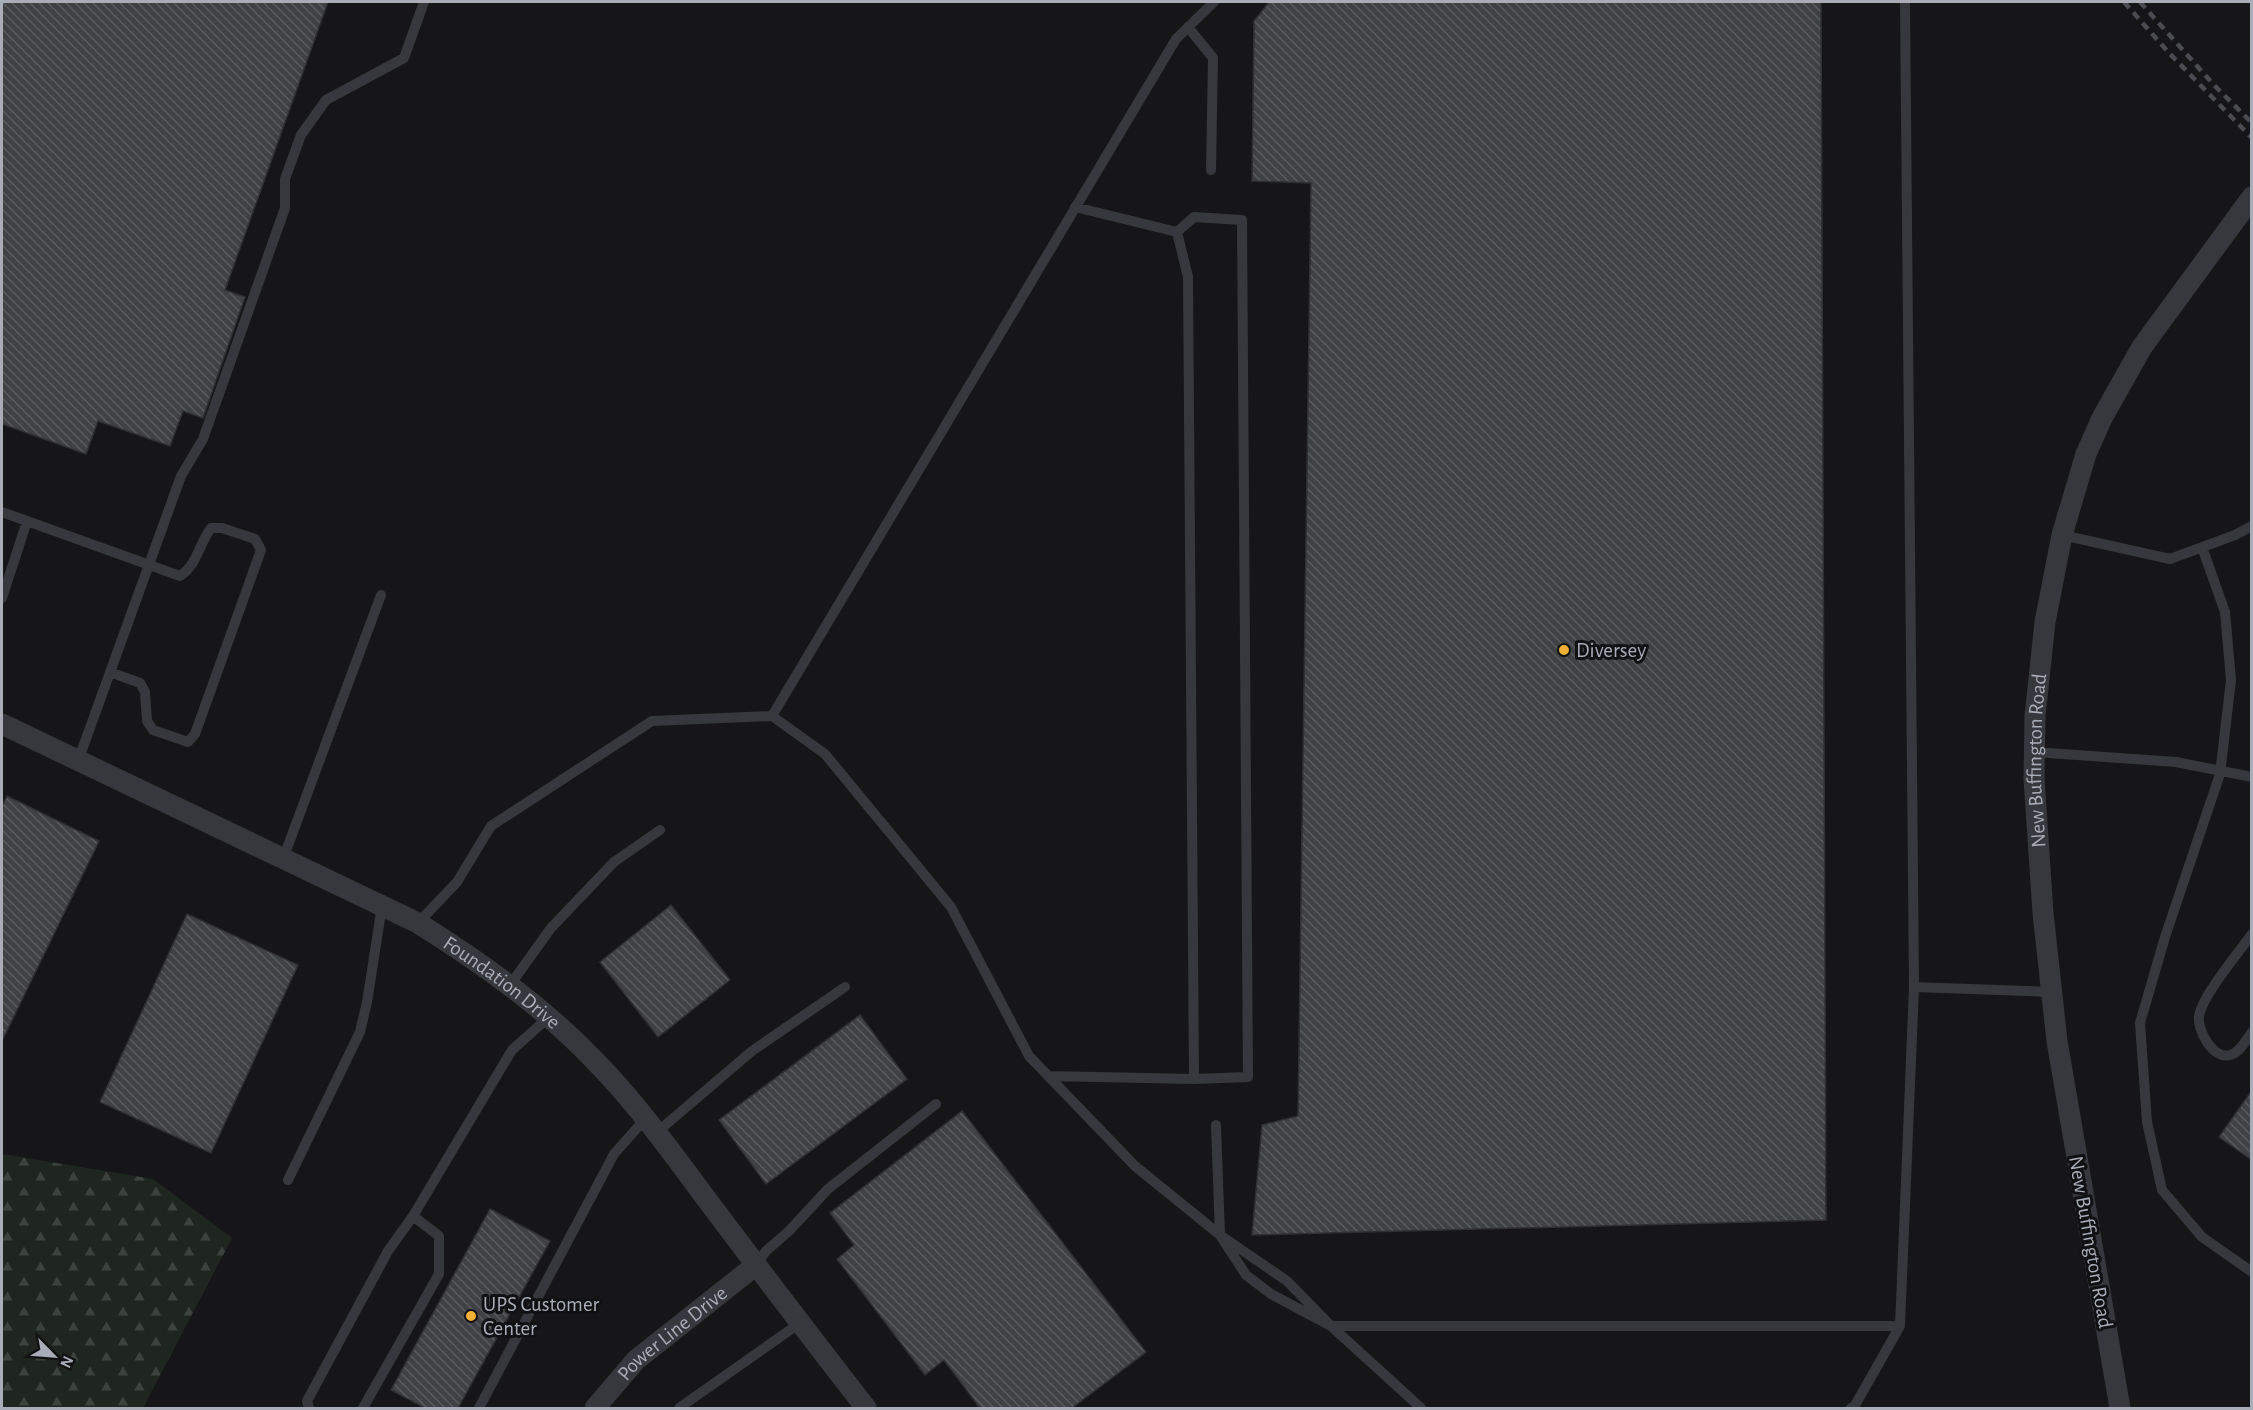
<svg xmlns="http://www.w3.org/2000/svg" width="2253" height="1410" viewBox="0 0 2253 1410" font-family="'Alegreya Sans',sans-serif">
	<defs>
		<pattern id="forest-firs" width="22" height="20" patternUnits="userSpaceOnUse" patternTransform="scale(1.5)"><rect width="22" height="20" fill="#1e261f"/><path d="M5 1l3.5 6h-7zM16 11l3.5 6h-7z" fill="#3c433d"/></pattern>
		<pattern id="building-back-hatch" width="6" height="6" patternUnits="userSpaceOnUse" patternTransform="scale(1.5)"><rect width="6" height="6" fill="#404145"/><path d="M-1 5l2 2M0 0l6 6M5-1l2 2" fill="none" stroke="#595a5e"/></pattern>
	</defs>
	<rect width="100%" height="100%" fill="#161618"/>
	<path fill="url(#forest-firs)" d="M2,1154L153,1179L232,1238L143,1408H2Z"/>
	<path fill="url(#building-back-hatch)" stroke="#303034" stroke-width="1.5" d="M2,2H328L225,290L245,297L203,418L183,411L170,446L98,421L86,454L2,424Z
		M1269,2H1821L1826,1220L1252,1235L1262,1125L1298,1116L1311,183L1252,181L1254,21Z
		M7,796L99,841L2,1041V806Z
		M671,905L730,980L658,1037L600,962Z
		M187,914L298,965L211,1153L100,1102Z
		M860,1015L907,1079L766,1184L719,1120Z
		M2252,1090V1160L2219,1137Z
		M962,1111L1146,1352L1072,1408H980L944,1360L925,1375L837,1259L854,1245L830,1213Z
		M490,1209L550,1241L458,1408H425L391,1390Z"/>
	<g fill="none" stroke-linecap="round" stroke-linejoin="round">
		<path stroke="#37383d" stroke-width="10" d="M1905,2L1914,987L2052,992
			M1188,27L1213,58L1211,170
			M1177,232L1194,217L1242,220L1248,1077L1194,1079
			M2,512L180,576C197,565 199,544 211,528H222L255,539L261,550L195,734L188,742L153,730L147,721L145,692L140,683L110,672
			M2062,535L2170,559L2235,535L2252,526
			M2202,547L2225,612L2231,680L2220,774L2165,937L2140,1023L2147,1122L2162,1190L2202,1237L2252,1272
			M2,598L27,521
			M772,716L825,754L951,907L1029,1056L1135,1166L1220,1235L1287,1281L1331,1326L1421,1408
			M2034,752L2176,762L2252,777
			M78,761L181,476L203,439L285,208V179L301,135L326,100L404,58L424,2
			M283,859L381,595
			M418,923L457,882L491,826L652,721L772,716L1176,39L1214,2
			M2252,934C2239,952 2202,996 2199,1016C2197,1030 2213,1060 2230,1055C2240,1053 2246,1040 2252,1032
			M510,985L551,928L614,862L660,830
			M1048,1076L1194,1079L1188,277L1177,232L1075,207
			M1216,1125L1220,1235L1246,1275L1271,1294L1331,1326H1900L1914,987
			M656,1133L752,1051L845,987
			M288,1180L360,1032L367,1002L382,906
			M756,1265L766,1251L789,1231L828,1189L936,1104
			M309,1408L307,1401L388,1251L413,1216L512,1050L549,1017
			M363,1408L439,1274V1236L413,1216
			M479,1408L614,1154L645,1119
			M679,1408L800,1323
			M1851,1408L1854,1407L1900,1326"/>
		<g stroke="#37383d" stroke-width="21">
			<path id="s1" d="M2,724L418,923C483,964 544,1007 597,1063C639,1106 675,1157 711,1205C762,1273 814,1341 866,1408"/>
			<path id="s2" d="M595,1408L636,1360L756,1265"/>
			<path id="s3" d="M2120,1408L2057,1041L2043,913L2034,779L2035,716L2045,622L2062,535L2086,454L2102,418L2142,347L2252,197"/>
		</g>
		<path stroke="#4a4c52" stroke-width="4.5" stroke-dasharray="8 6" stroke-linecap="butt" d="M2124,2L2170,54L2252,138
			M2140,2L2214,85L2252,123"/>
	</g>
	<g fill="#f2b134" stroke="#111113" stroke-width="2">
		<circle cx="1564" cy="650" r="6"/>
		<circle cx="471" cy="1316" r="6"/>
	</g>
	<g text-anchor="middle" stroke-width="6" stroke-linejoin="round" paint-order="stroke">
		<g font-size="21" fill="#a8adb8" stroke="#111113" text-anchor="start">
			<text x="1576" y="657">Diversey</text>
			<text x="483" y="1311">UPS Customer<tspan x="483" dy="24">Center</tspan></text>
		</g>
		<g font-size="21" fill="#a8adb8" stroke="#111113">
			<text dy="7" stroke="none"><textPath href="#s3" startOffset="654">New Buffington Road</textPath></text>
			<text dy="7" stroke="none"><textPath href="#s1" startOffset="564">Foundation Drive</textPath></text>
			<text transform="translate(2091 1242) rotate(80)" y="7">New Buffington Road</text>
			<text dy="7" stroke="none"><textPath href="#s2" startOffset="108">Power Line Drive</textPath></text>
		</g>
	</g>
	<rect width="2253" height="1410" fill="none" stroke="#a8adb8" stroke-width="6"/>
	<g transform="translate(54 1356) rotate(115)" stroke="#111113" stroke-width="4.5" paint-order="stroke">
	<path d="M0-4.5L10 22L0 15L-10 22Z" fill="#a8adb8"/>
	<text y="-9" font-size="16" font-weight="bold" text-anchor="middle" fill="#a8adb8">N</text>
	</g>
</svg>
